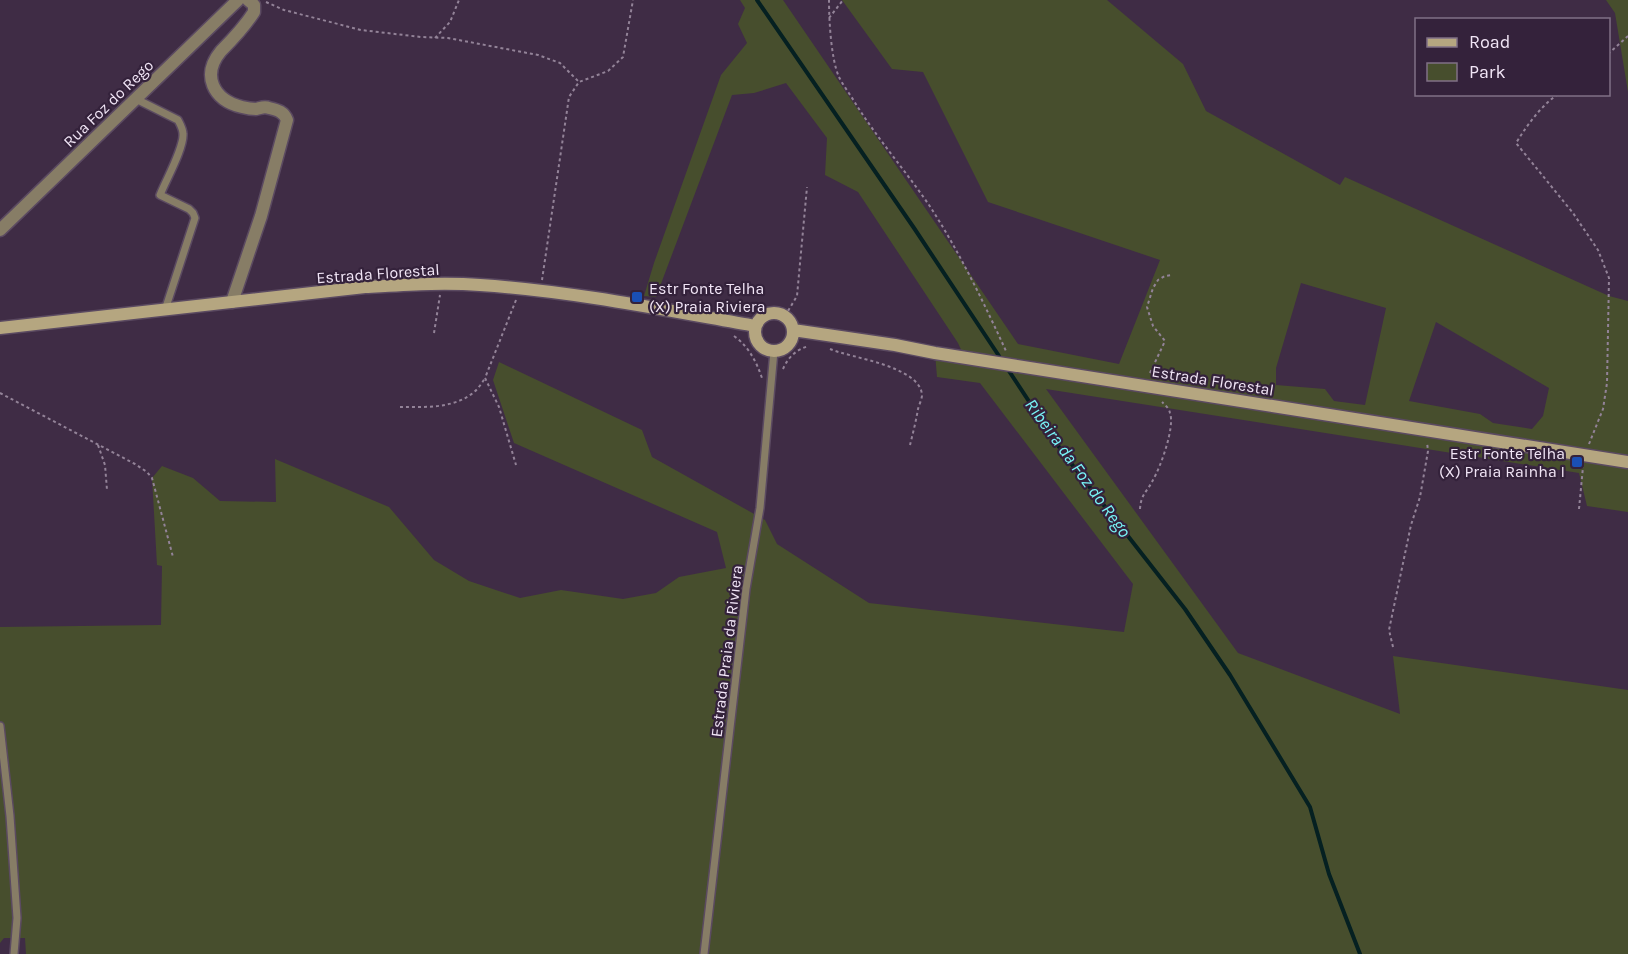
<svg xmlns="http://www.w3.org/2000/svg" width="1628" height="954" viewBox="0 0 1628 954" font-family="Karla,sans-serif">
	<rect width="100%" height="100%" fill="#3f2c45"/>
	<path fill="#474e2d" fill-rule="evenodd" d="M740,0H783L1018,344L1119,364L1160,260L988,202L923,72L892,69L842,0H1107L1183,64L1206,111L1340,185L1345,177L1609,296L1628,301V512L1587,506L1579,473L1046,389L1238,653L1400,714L1393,656L1628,690V954H26L25,938H4L0,943V627L161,625L162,566L157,565L152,478L162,466L193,478L220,501L276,502L275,459L389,507L434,560L469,581L520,598L561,590L623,599L656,593L679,577L726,568L717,532L514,443L493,380L499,362L642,430L652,457L765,520L777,544L869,603L1124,632L1133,584L980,383L937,377L935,353L964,356L958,343L858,192L825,175L827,138L786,83L754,93L732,95L656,297L644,296L654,263L721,75L747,43L738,24L745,8ZM1301,283L1386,308L1365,405L1334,401L1325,389L1276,385V368ZM1436,322L1549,388L1543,416L1532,429L1493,423L1480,414L1409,401Z
		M1606,0H1628V92L1615,13Z"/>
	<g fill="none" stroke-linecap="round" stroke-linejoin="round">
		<path stroke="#052021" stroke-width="4" d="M757,0L914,228L1001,359
			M1007,368L1063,453L1185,609L1230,675L1284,764L1310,807L1329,874L1360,954"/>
		<defs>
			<path id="lane" d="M136,99L178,120C180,124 183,129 183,134C184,148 166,180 160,195L189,209L193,213L195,218L165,310
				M0,726L10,816L17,918L14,954
				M704,954L746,589L760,508L774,351"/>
			<path id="street" d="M0,230L238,0
				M232,302L261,216L287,120C284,112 278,110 269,108C264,106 261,108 256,109C251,109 246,108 242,107C213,100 201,75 221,51C233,39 245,26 254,12V5L248,0"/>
			<path id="secondary" d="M755 332a19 19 0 1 1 38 0a19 19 0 1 1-38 0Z
				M0,328L365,287C403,285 442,282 480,285C572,291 665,310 756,326
				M793,330L895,345L935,353L1628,462"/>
		</defs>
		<use href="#lane" stroke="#5b4a61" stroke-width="10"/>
		<use href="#street" stroke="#5b4a61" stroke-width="15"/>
		<use href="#secondary" stroke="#5b4a61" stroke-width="15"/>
		<path stroke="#938398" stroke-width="2" stroke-dasharray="3 3" stroke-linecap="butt" d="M829,0C829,20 831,59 839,77C843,85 849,93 854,101C876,137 905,170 929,205C958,249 984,303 1006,351
			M266,2L284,10L361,30L421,37L448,38L538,55L560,63L579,82
			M829,18L843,0
			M435,38L450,22L459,0
			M1608,54L1628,36
			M1558,94C1540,107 1528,124 1516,143L1573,213L1598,250L1609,278L1607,383L1603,409L1589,444
			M542,280L569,97L579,82L608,71L623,57L633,0
			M516,300L485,378L499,407L516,465
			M785,316L797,296L807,187
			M434,333L440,295
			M734,336C749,347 756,361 762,378
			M830,349C851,358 920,366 922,395C922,399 919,405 918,409C916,421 913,433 910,445
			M783,369C788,357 797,349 809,346
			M1150,373L1165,341L1153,326L1147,307L1153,288L1158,280L1165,276L1173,275
			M0,393L135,464L147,472L152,478L173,557
			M400,407C425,407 452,409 473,393C478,389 482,383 485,378
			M98,445L105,465L107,490
			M1140,509C1141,494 1147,492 1153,480C1161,466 1175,427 1170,413C1169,408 1165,405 1162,402
			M1579,509L1583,467
			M1393,647L1389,630L1411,525L1420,497L1428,451L1427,442"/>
		<use href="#lane" stroke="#877d66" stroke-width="7"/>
		<use href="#street" stroke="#877d66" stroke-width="12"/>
		<use href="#secondary" stroke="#b5a680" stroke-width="12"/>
	</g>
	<g fill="#1a4fb4" stroke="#34223b" stroke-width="2">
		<rect x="631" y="291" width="12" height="12" rx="3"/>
		<rect x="1571" y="456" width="12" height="12" rx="3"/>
	</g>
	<g text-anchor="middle" stroke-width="4.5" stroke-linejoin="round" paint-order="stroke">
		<g font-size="16" fill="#f1e5f6" stroke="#34223b">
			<text transform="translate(108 103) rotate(-44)" y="6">Rua Foz do Rego</text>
			<text transform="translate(378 273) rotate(-4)" y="6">Estrada Florestal</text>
			<text transform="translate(1213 380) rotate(9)" y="6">Estrada Florestal</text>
			<text transform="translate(726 651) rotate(-83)" y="6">Estrada Praia da Riviera</text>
		</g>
		<g font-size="16" fill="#f1e5f6" stroke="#34223b" text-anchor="start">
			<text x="649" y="294">Estr Fonte Telha<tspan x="649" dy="18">(X) Praia Riviera</tspan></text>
			<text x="1565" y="459" text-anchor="end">Estr Fonte Telha<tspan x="1565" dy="18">(X) Praia Rainha I</tspan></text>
		</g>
		<g font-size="18" font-style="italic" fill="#78f3f6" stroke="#34223b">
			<text transform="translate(1078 468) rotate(54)" y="6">Ribeira da Foz do Rego</text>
		</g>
	</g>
	<rect x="1415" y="18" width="195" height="78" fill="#34223b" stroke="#807086" stroke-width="1.5"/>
	<rect x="1427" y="38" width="30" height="9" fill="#b5a680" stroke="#807086" stroke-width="1.5"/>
	<text x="1469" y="48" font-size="18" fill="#f1e5f6">Road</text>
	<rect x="1427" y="63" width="30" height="18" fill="#474e2d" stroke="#807086" stroke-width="1.5"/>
	<text x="1469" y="78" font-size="18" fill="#f1e5f6">Park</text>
</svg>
